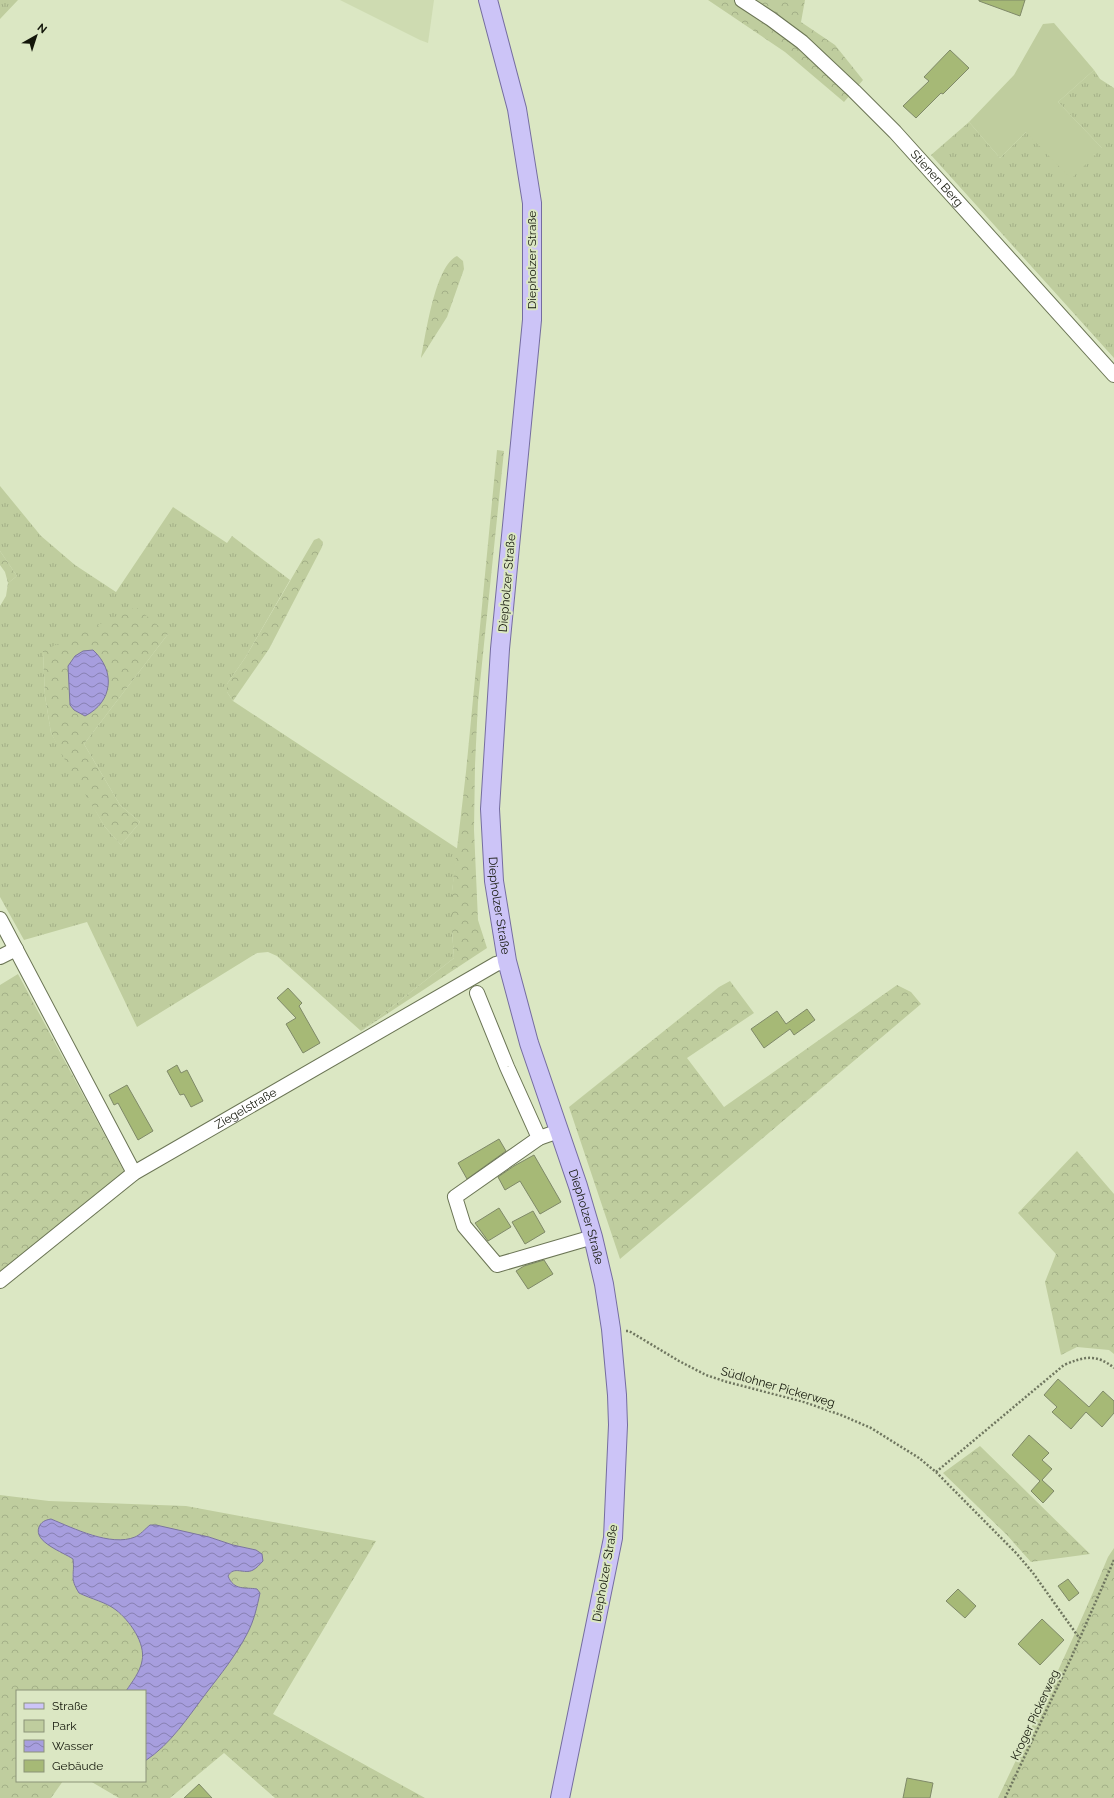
<svg xmlns="http://www.w3.org/2000/svg" width="1114" height="1798" viewBox="0 0 1114 1798" font-family="Raleway,sans-serif">
	<defs>
		<pattern id="grass-tufts" width="24" height="20" patternUnits="userSpaceOnUse"><rect width="24" height="20" fill="#bfcd9e"/><path d="M3 7l-1-3M5 7V3M7 7l1-3M15 17l-1-3M17 17v-4M19 17l1-3" fill="none" stroke="#a3af87"/></pattern>
		<pattern id="forest-crowns" width="20" height="18" patternUnits="userSpaceOnUse"><rect width="20" height="18" fill="#bfcd9e"/><path d="M2 6a3 3 0 1 1 6 0M12 15a3 3 0 1 1 6 0" fill="none" stroke="#a3af87"/></pattern>
		<pattern id="water-waves" width="16" height="10" patternUnits="userSpaceOnUse"><rect width="16" height="10" fill="#a79ede"/><path d="M0 5q4-4 8 0t8 0" fill="none" stroke="#8780b2"/></pattern>
	</defs>
	<rect width="100%" height="100%" fill="#dbe7c3"/>
	<path fill="#cedbb1" d="M340,0H434L428,43L420,40Z"/>
	<path fill="url(#grass-tufts)" fill-rule="evenodd" d="M0,0H18L0,19Z
		M1094,70L1100,79L1114,88V358L931,155L969,122L1000,158L1026,132L1102,148L1058,102Z
		M0,486L41,536L75,565L116,592L173,507L227,543L232,536L290,580L245,658L227,684V692L233,701L458,849L452,891V930L454,958L361,1031L277,956L268,952L257,953L137,1027L87,922L24,940L0,897V606L6,596L8,583L17,576L0,551ZM168,634L84,744L120,805L140,822L121,845L105,827L51,733L45,696L43,651Z"/>
	<path fill="url(#forest-crowns)" d="M708,0H805L801,22L835,45L863,80L844,102L785,52Z
		M457,256L463,261L464,269L447,317L421,358C426,334 435,266 457,256Z
		M497,450L504,451L478,702L475,765L474,830L478,920L487,948L361,1031L454,958L452,930V891L466,772Z
		M319,538L323,542L322,547L269,649L233,701L227,692V684L245,658L314,540Z
		M0,551L17,576L8,583L5,572L0,565Z
		M136,607L168,634L84,744L120,805L140,822L121,845L105,827L66,762L51,733L45,696L43,651Z
		M18,974L125,1173L0,1272V985Z
		M730,981L754,1013L687,1058L724,1107L897,985L911,992L921,1004L620,1259L569,1107L719,987Z
		M1077,1151L1114,1194V1354L1109,1350L1077,1347L1061,1355L1045,1282L1056,1254L1018,1213Z
		M980,1446L1090,1554L1031,1562L1007,1535L943,1473Z
		M0,1495L49,1501L186,1506L376,1541L273,1714L425,1798H275L224,1753L170,1798H119L90,1781H145V1761L156,1753L176,1733L228,1664L247,1634L251,1588C241,1589 232,1587 228,1576C233,1568 238,1570 246,1572L256,1550L233,1545L209,1537L144,1530C142,1532 140,1535 137,1536C118,1549 70,1527 51,1519L66,1554L73,1559L74,1567L72,1577L79,1593C91,1599 106,1602 116,1610C129,1620 146,1643 142,1661C140,1672 132,1682 126,1691H17V1781H63L51,1798H0Z
		M1114,1548V1798H998C1036,1718 1074,1639 1108,1557Z"/>
	<path fill="#bfcd9e" d="M1054,23L1094,70L1058,102L1102,148L1071,179L1026,132L1000,158L969,122L1014,75L1043,24Z"/>
	<path fill="url(#water-waves)" stroke="#7b759e" d="M93,650C116,671 113,702 85,716L74,710L70,705L68,666L75,656L83,651Z
		M51,1519C73,1528 111,1547 135,1537C140,1535 145,1529 150,1525H156L209,1537L233,1545L256,1550L262,1554L263,1561C260,1564 257,1568 253,1570C244,1575 234,1565 228,1576C234,1591 245,1587 257,1589L260,1593C257,1607 254,1621 247,1634C236,1655 221,1674 207,1692C188,1717 171,1744 145,1761V1691H126C132,1682 140,1672 142,1661C146,1643 129,1620 116,1610C106,1602 91,1599 79,1593C69,1577 75,1576 73,1559C63,1552 33,1542 39,1527C41,1522 45,1520 51,1519Z"/>
	<path fill="#a6b976" stroke="#7f8968" d="M979,0H1025L1020,16L979,1Z
		M950,50L969,68L943,94L941,93L916,118L903,106L929,81L924,77Z
		M288,988L302,1003L299,1006L320,1043L303,1053L286,1024L296,1018L277,998Z
		M807,1009L815,1020L794,1035L790,1029L764,1048L751,1029L777,1011L786,1024Z
		M177,1065L181,1073L187,1070L203,1101L191,1107L184,1094L180,1095L167,1071Z
		M127,1085L153,1131L138,1140L118,1103L114,1105L109,1095Z
		M499,1139L506,1151L467,1179L458,1163Z
		M534,1155L561,1202L540,1214L520,1181L505,1190L498,1177L514,1166Z
		M499,1208L511,1227L488,1241L475,1223Z
		M533,1211L545,1232L525,1244L512,1222Z
		M544,1260L553,1274L528,1289L516,1271L524,1266Z
		M1058,1379L1089,1407L1103,1391L1114,1401V1413L1102,1427L1086,1412L1071,1429L1052,1412L1057,1407L1044,1395Z
		M1029,1435L1049,1453L1042,1460L1052,1469L1042,1480L1054,1491L1043,1503L1031,1491L1040,1481L1012,1455Z
		M1068,1579L1079,1593L1069,1601L1058,1586Z
		M958,1589L976,1606L965,1618L946,1601Z
		M1042,1619L1064,1640L1040,1665L1018,1644Z
		M907,1778L933,1783L930,1798H903Z
		M199,1784L212,1798H184Z"/>
	<g fill="none" stroke-linecap="round" stroke-linejoin="round">
		<defs>
			<g id="minor">
				<path id="s1" d="M742,0L771,19L802,42L854,91L895,132L1114,375"/>
				<path d="M0,919L134,1173"/>
				<path d="M0,957L16,949"/>
				<path d="M477,993L507,1067L539,1138"/>
				<path d="M559,1131L539,1138L455,1197L464,1226L497,1265L593,1237"/>
				<path id="s2" d="M0,1281L134,1173L496,964L507,961"/>
			</g>
			<g id="major">
				<path id="s3" d="M488,0L517,109L532,203V320L500,649L490,809L494,881L507,961L529,1043L578,1186L593,1237L604,1284L611,1329L617,1395L618,1425L613,1538L560,1798"/>
			</g>
		</defs>
		<use href="#minor" stroke="#6b7555" stroke-width="16"/>
		<use href="#major" stroke="#756da0" stroke-width="20"/>
		<path stroke="#6f765f" stroke-width="2.5" stroke-dasharray="2 2" stroke-linecap="butt" d="M626,1331H629L679,1361L706,1375L727,1382L804,1402L841,1415L871,1428L919,1458L936,1472L1017,1554L1033,1573L1080,1639
			M936,1472L1064,1365C1083,1357 1096,1353 1114,1368
			M1005,1798L1072,1656L1114,1560"/>
		<use href="#minor" stroke="#fff" stroke-width="14"/>
		<use href="#major" stroke="#ccc4f7" stroke-width="18"/>
	</g>
	<g text-anchor="middle" stroke-width="4" stroke-linejoin="round" paint-order="stroke">
		<g font-size="12" fill="#13160a" stroke="#dbe7c3">
			<text dy="4" stroke="none"><textPath href="#s1" startOffset="265">Stienen Berg</textPath></text>
			<text transform="translate(532 260) rotate(-90)" y="4">Diepholzer Straße</text>
			<text transform="translate(507 583) rotate(-85)" y="4">Diepholzer Straße</text>
			<text dy="4" stroke="none"><textPath href="#s3" startOffset="913">Diepholzer Straße</textPath></text>
			<text dy="4" stroke="none"><textPath href="#s2" startOffset="301">Ziegelstraße</textPath></text>
			<text dy="4" stroke="none"><textPath href="#s3" startOffset="1237">Diepholzer Straße</textPath></text>
			<text transform="translate(778 1387) rotate(16)" y="4">Südlohner Pickerweg</text>
			<text transform="translate(605 1573) rotate(-80)" y="4">Diepholzer Straße</text>
			<text transform="translate(1035 1715) rotate(-65)" y="4">Kroger Pickerweg</text>
		</g>
	</g>
	<rect x="16" y="1690" width="130" height="92" fill="#dbe7c3" stroke="#8b9379"/>
	<rect x="24" y="1703" width="20" height="6" fill="#ccc4f7" stroke="#8b9379"/>
	<text x="52" y="1710" font-size="12" fill="#13160a">Straße</text>
	<rect x="24" y="1720" width="20" height="12" fill="#bfcd9e" stroke="#8b9379"/>
	<text x="52" y="1730" font-size="12" fill="#13160a">Park</text>
	<rect x="24" y="1740" width="20" height="12" fill="url(#water-waves)" stroke="#8b9379"/>
	<text x="52" y="1750" font-size="12" fill="#13160a">Wasser</text>
	<rect x="24" y="1760" width="20" height="12" fill="#a6b976" stroke="#8b9379"/>
	<text x="52" y="1770" font-size="12" fill="#13160a">Gebäude</text>
	<g transform="translate(36 36) rotate(39)" stroke="#dbe7c3" stroke-width="3" paint-order="stroke">
	<path d="M0-3L7 15L0 10L-7 15Z" fill="#13160a"/>
	<text y="-6" font-size="11" font-weight="bold" text-anchor="middle" fill="#13160a">N</text>
	</g>
</svg>
